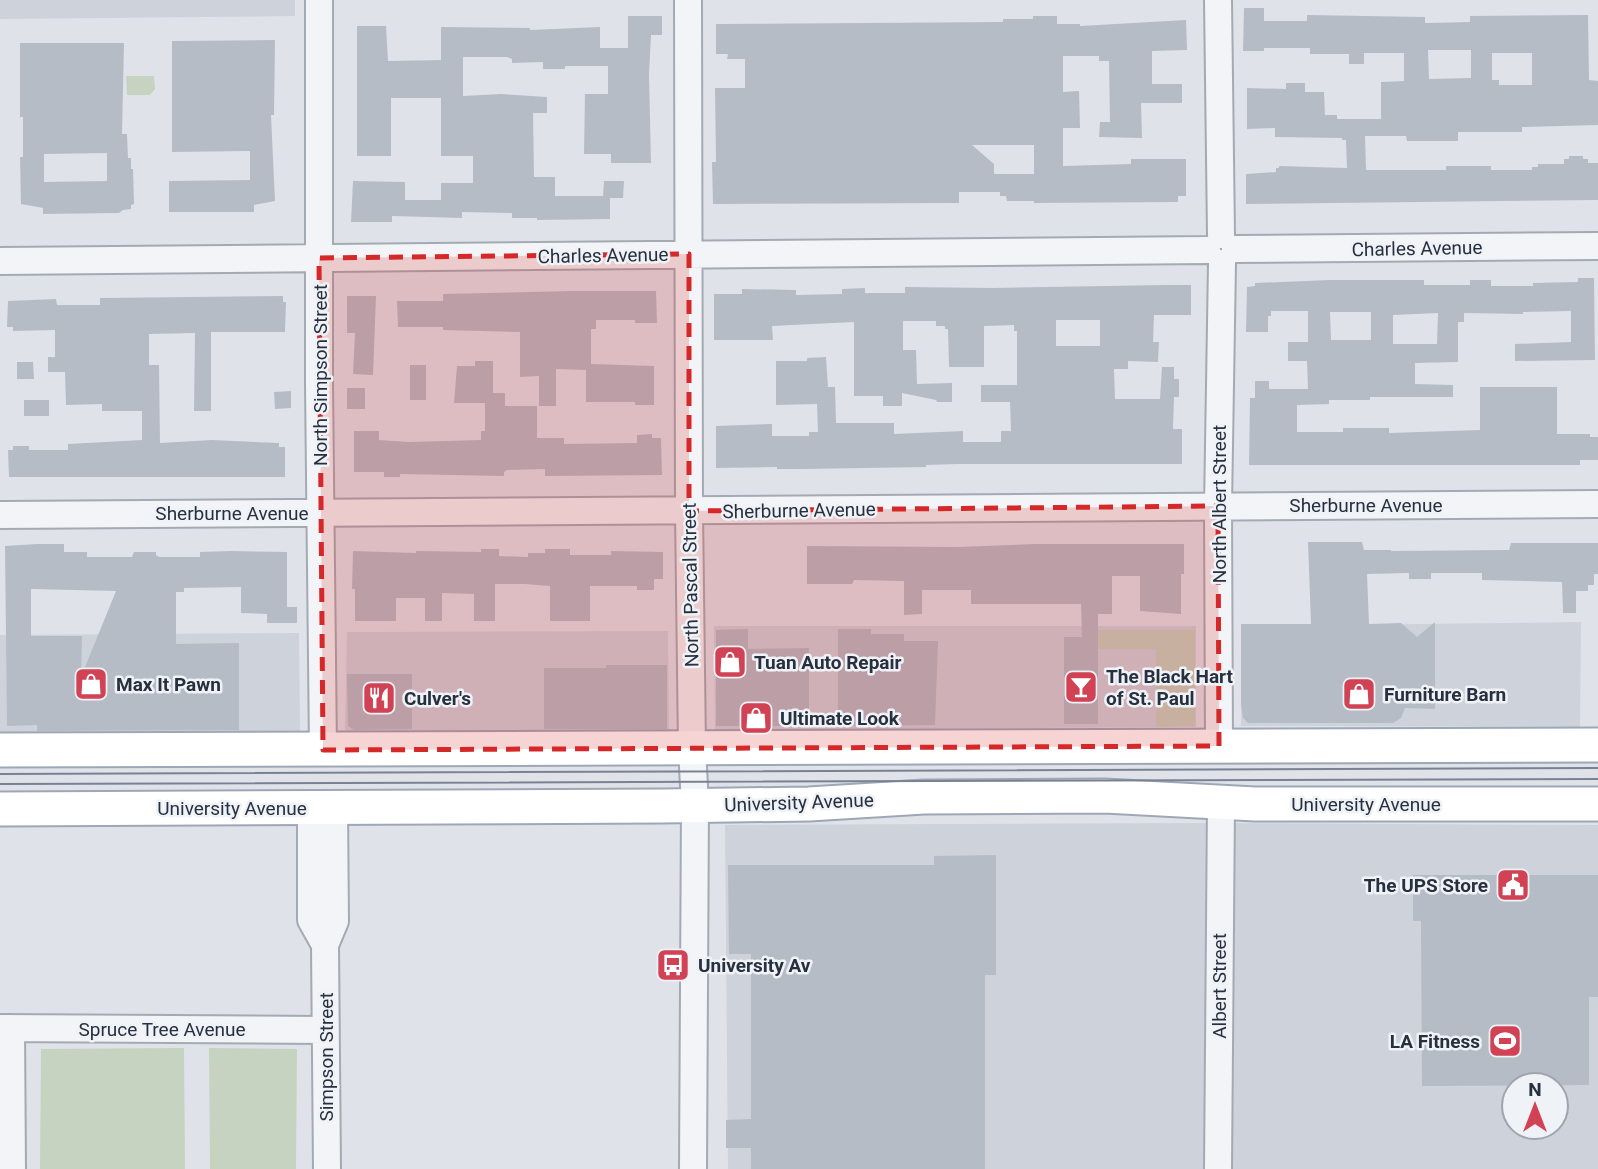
<svg xmlns="http://www.w3.org/2000/svg" width="1598" height="1169" viewBox="0 0 1598 1169" font-family="Roboto,sans-serif">
	<rect width="100%" height="100%" fill="#dfe3e9"/>
	<path fill="#cdd2db" fill-rule="evenodd" d="M0,0H295V16L0,19Z
		M1581,622L1580,727L1241,726V626Z
		M714,626H1196V727L715,730Z
		M668,631L669,731H345L347,632Z
		M299,633L300,732L0,734V635Z
		M1200,823L1598,825V1169H728L725,825ZM1514,1085H1556V1127H1514Z"/>
	<path fill="#c5d3c0" d="M126,76H154L155,89L150,95H127Z
		M1098,630H1195V726L1156,727V649H1098Z
		M184,1048L185,1169H40L41,1049Z
		M209,1048L297,1049L296,1169H210Z"/>
	<path fill="#b6bcc6" fill-rule="evenodd" d="M1244,8H1264V21H1307V15L1425,17V23H1428L1470,22V16L1588,15L1589,80L1598,81V125L1522,127V132H1458V141H1407L1406,136H1365L1366,170H1446V166H1491V170H1532V167H1538V164H1564V159H1569V156H1583V159H1588V163H1598V200L1246,204V174L1276,172V168H1279V166L1347,168L1346,140H1342V138L1275,137V128L1247,129V88L1286,89V83H1305V92H1324L1325,115H1337V119H1381V82L1404,81V53H1364V64H1349V54H1310V48H1264V51H1243ZM1428,50H1471V78L1429,79ZM1492,53H1532V85H1499V80H1492Z
		M628,16H662V35H651L649,74L651,163H611V154H584L585,94H608V66H565V69H543V62L512,63V59L507,57H463V96L501,94L547,97V113H533L534,177H555V196H603L604,181H624L623,198H610V219L537,220V218H512V213L462,212V218L392,216V222H351L353,181L405,182V200H441V183H473V156H441V98H391V156H357V26H386L388,61L441,60V27L530,28V30L600,27V48H628Z
		M1033,16H1057V24H1080V26L1186,20L1187,50L1152,51V84H1182V103H1141L1142,138L1099,137L1100,122H1110L1109,61H1099V56H1063V92L1079,91L1080,128H1063V166L1131,164V159H1186V196H1178V202L1034,203V201H1007L1006,196H1000V192H959V203L713,204L712,162H716L715,88H745V59H727L728,54H716V24L1003,22V19H1033ZM972,145H1034V174H994V164Z
		M275,40L274,115H271L275,201L254,205V212H169V181L250,180V151L172,152V41Z
		M20,43H124L122,134H127L128,158H131V169H133L134,204L131,205V209L123,210L119,213L43,214V208L21,204L20,157H23V117H20ZM107,153V181L44,182V154Z
		M1578,278H1594L1595,360L1515,361V344L1571,342V311L1523,312V314L1464,313V322H1458V362L1415,363V384L1453,385V397H1370V400H1329V404L1297,405V432H1343V428H1389V433L1480,430V387H1557V434H1590V437H1598V460H1580V465H1249L1250,398H1255V381H1269V389H1308L1307,361H1288V342H1308V311H1271V316H1268V332H1246L1247,287L1255,286V283L1330,280H1424V285H1470V280H1491V286H1533V283L1578,282ZM1330,312H1371V340H1331ZM1438,313L1437,344H1393V315Z
		M1165,285H1191V315H1154L1153,342H1159L1158,362L1128,361V369H1114L1115,399H1160L1162,367H1174V379H1179V397H1174L1173,429H1182V464H958L926,465V467L802,469H777V467L716,468V426L772,424V436H809V432H818L817,404L776,405V361H807V358L826,357L828,387H835L836,423H894V434L963,431V442H1001V431H1011L1010,402H981V385H1017V331H1014V325L984,326V367H949L948,329H945V326H936V321H903V350H916L917,384L952,383V402H937L936,400L902,393V406H883V396H854V322L772,326L773,340H714V294H742V289L796,290V295L842,294V289L865,288V293H905V287L993,288ZM1056,320H1100V346H1056Z
		M573,291H656L657,323H635V320H596V329H591V364L654,366V405H635V402H586V370L556,369V406H539V376L520,377V332L443,330V327H398L397,301H443V294Z
		M283,296V302H286L285,332H211V411H194L195,333L149,334V365H159L160,443L212,440L279,443V447H285V477H9L8,450H13V446H29V450H68V444L142,440V411H102V404L66,405L65,372H48V357H55V330L13,331V327H7L8,301L56,299L57,305H100V298Z
		M347,296H376L373,375L353,374L355,333H347Z
		M475,361H493V393H505V406H537V438H564V444L637,443V435L652,434V438H661L662,475L545,476V469L507,470L504,472V476L400,474V477H384V472H354V431H379V440L409,442L481,440V431H485V403H454L457,366H475Z
		M17,362H33L34,379H17Z
		M410,365H426V400H410Z
		M347,388H365V409H347Z
		M291,391V408L275,409L274,392Z
		M24,400H49V416H24Z
		M1308,542H1362L1364,550H1391V551L1509,550L1511,543H1598V574H1594V585H1588V591H1576V613H1563L1562,582L1482,580V573H1431V579H1409V573L1367,574L1369,624L1401,623L1417,637L1435,622V709L1405,708L1401,718L1393,723H1248L1243,718L1241,704V624H1311Z
		M37,544H64V552H87V557H132L134,552H156V555L159,557H200V552L230,551L287,552V607H297V623H267V614L241,613V587L184,588V592H176V644L239,643V730L37,731V725L7,726L5,546ZM31,589L116,591L81,677L82,636H31Z
		M1035,544H1184V574H1181V614L1140,611V576H1112V614H1098V724H1064V637H1082L1081,604H971V590H922V614L904,615V581L854,580L852,584H807V546L958,547Z
		M481,549H499V556L528,557V553H545V549H570V555H611V551L663,552V579H654V590H637V586H590V621H550V586L525,584H495V621H474V594L442,593V621H425V598H396V621H355V589H352L353,551L416,553V551L481,552Z
		M748,629V649L809,648V726H716V630Z
		M838,629H871V634H904V641H938L935,725L838,726Z
		M606,665H667V729H544V668H606Z
		M347,674H412V729L354,730L348,726Z
		M996,855V975H985V1169H751V1148H726V1120L751,1119V954H729L728,865H934V856Z
		M1413,875H1598V997H1589V1085L1422,1086L1421,921H1413Z"/>
	<g fill="none" stroke-linecap="round" stroke-linejoin="round">
		<defs>
			<path id="minor" d="M319,0V384L323,750
				M688,0L689,511L692,748L695,805L693,1169
				M1218,0L1221,235
				M1235,249L1598,246
				M0,261L1207,250
				M0,515L1598,504
				M1219,746L1218,506L1222,263
				M311,807V920L325,945
				M0,1028L325,1030
				M11,1028L12,1169
				M327,1169L325,945L335,921L334,807
				M1218,1169L1221,803"/>
			<path id="major" d="M0,750L1598,745
				M0,809L663,806L809,804L924,797L1105,796L1255,804H1598"/>
		</defs>
		<use href="#minor" stroke="#a4aab3" stroke-width="30"/>
		<use href="#major" stroke="#9ea7b5" stroke-width="37"/>
		<use href="#minor" stroke="#f2f4f7" stroke-width="26"/>
		<use href="#major" stroke="#fff" stroke-width="33"/>
		<path stroke="#788293" stroke-width="2" d="M0,774L1598,768
			M0,784L1598,779"/>
	</g>
	<path fill="#d62828" fill-opacity="0.2" stroke="#d62828" stroke-width="5" stroke-dasharray="14 9" stroke-linejoin="round" d="M689,254V511L1218,506L1219,746L323,750L319,258Z"/>
	<defs>
		<symbol id="shop-square" viewBox="-11 -11 22 22"><rect x="-9" y="-9" width="18" height="18" rx="4" fill="#d04254" stroke="#eff2f6"/><path d="M-5-2.5h2.3a2.7 3.5 0 0 1 5.4 0H5L5.5 6h-11ZM-1.5-2.5h3a1.5 2.3 0 0 0-3 0Z" fill="#fff"/></symbol>
		<symbol id="bar-square" viewBox="-11 -11 22 22"><rect x="-9" y="-9" width="18" height="18" rx="4" fill="#d04254" stroke="#eff2f6"/><path d="M-6-5H6L.8 .8V4.5H3.5V6h-7V4.5H-.8V.8Z" fill="#fff"/></symbol>
		<symbol id="restaurant-square" viewBox="-11 -11 22 22"><rect x="-9" y="-9" width="18" height="18" rx="4" fill="#d04254" stroke="#eff2f6"/><path d="M-5-6h1v4h1v-4h1v4h1v-4h1v5L-1.5 .5V6h-2V.5L-5-1ZM5-6V6H3V1.5H1.5Q1.5-4 5-6Z" fill="#fff"/></symbol>
		<symbol id="civic-square" viewBox="-11 -11 22 22"><rect x="-9" y="-9" width="18" height="18" rx="4" fill="#d04254" stroke="#eff2f6"/><path d="M-.6-6.5H3V-4.5H.6V-3L4-1V1h2V6H-6V1h2V-1L-.6-3ZM-1.2 2.5V6h2.4V2.5Z" fill="#fff"/></symbol>
		<symbol id="bus-square" viewBox="-11 -11 22 22"><rect x="-9" y="-9" width="18" height="18" rx="4" fill="#d04254" stroke="#eff2f6"/><path d="M-5-6H5V4H4V6H2V4H-2V6H-4V4H-5ZM-3.5-4V0h7V-4ZM-3.5 1.2v1.5H-2V1.2ZM2 1.2v1.5H3.5V1.2Z" fill="#fff"/></symbol>
		<symbol id="stadium-square" viewBox="-11 -11 22 22"><rect x="-9" y="-9" width="18" height="18" rx="4" fill="#d04254" stroke="#eff2f6"/><path d="M0-5a6.5 5 0 1 0 0 10a6.5 5 0 1 0 0-10ZM-3.5-1.8h7v3.6h-7Z" fill="#fff"/></symbol>
	</defs>
	<g fill-rule="evenodd">
		<use href="#shop-square" x="711" y="643" width="38" height="38"/>
		<use href="#shop-square" x="72" y="665" width="38" height="38"/>
		<use href="#bar-square" x="1062" y="668" width="38" height="38"/>
		<use href="#shop-square" x="1340" y="675" width="38" height="38"/>
		<use href="#restaurant-square" x="360" y="679" width="38" height="38"/>
		<use href="#shop-square" x="737" y="699" width="38" height="38"/>
		<use href="#civic-square" x="1494" y="866" width="38" height="38"/>
		<use href="#bus-square" x="654" y="946" width="38" height="38"/>
		<use href="#stadium-square" x="1486" y="1022" width="38" height="38"/>
	</g>
	<g text-anchor="middle" stroke-width="5" stroke-linejoin="round" paint-order="stroke">
		<g font-size="19" fill="#283040" stroke="#eff2f6">
			<text transform="translate(1417 248) rotate(-1)" y="7">Charles Avenue</text>
			<text transform="translate(603 255) rotate(-1)" y="7">Charles Avenue</text>
			<text transform="translate(320 375) rotate(-90)" y="7">North Simpson Street</text>
			<text transform="translate(1219 504) rotate(-90)" y="7">North Albert Street</text>
			<text x="1366" y="512">Sherburne Avenue</text>
			<text transform="translate(799 510) rotate(-1)" y="7">Sherburne Avenue</text>
			<text x="232" y="520">Sherburne Avenue</text>
			<text transform="translate(690 585) rotate(-91)" y="7">North Pascal Street</text>
			<text transform="translate(799 802) rotate(-2)" y="7">University Avenue</text>
			<text x="1366" y="811">University Avenue</text>
			<text x="232" y="815">University Avenue</text>
			<text transform="translate(1219 986) rotate(-90)" y="7">Albert Street</text>
			<text x="162" y="1036">Spruce Tree Avenue</text>
			<text transform="translate(326 1057) rotate(-90)" y="7">Simpson Street</text>
		</g>
		<g font-size="19" font-weight="bold" fill="#283040" stroke="#eff2f6" text-anchor="start">
			<text x="754" y="669">Tuan Auto Repair</text>
			<text x="1106" y="683">The Black Hart<tspan x="1106" dy="22">of St. Paul</tspan></text>
			<text x="116" y="691">Max It Pawn</text>
			<text x="1384" y="701">Furniture Barn</text>
			<text x="404" y="705">Culver's</text>
			<text x="780" y="725">Ultimate Look</text>
			<text x="1488" y="892" text-anchor="end">The UPS Store</text>
			<text x="698" y="972">University Av</text>
			<text x="1480" y="1048" text-anchor="end">LA Fitness</text>
		</g>
	</g>
	<g transform="translate(1535 1106)"><circle r="33" fill="#eff2f6" stroke="#9fa4ad" stroke-width="2"/>
	<path d="M0-5L12 26L0 18L-12 26Z" fill="#d04254"/>
	<text y="-10" font-size="19" font-weight="bold" text-anchor="middle" fill="#283040">N</text>
	</g>
</svg>
